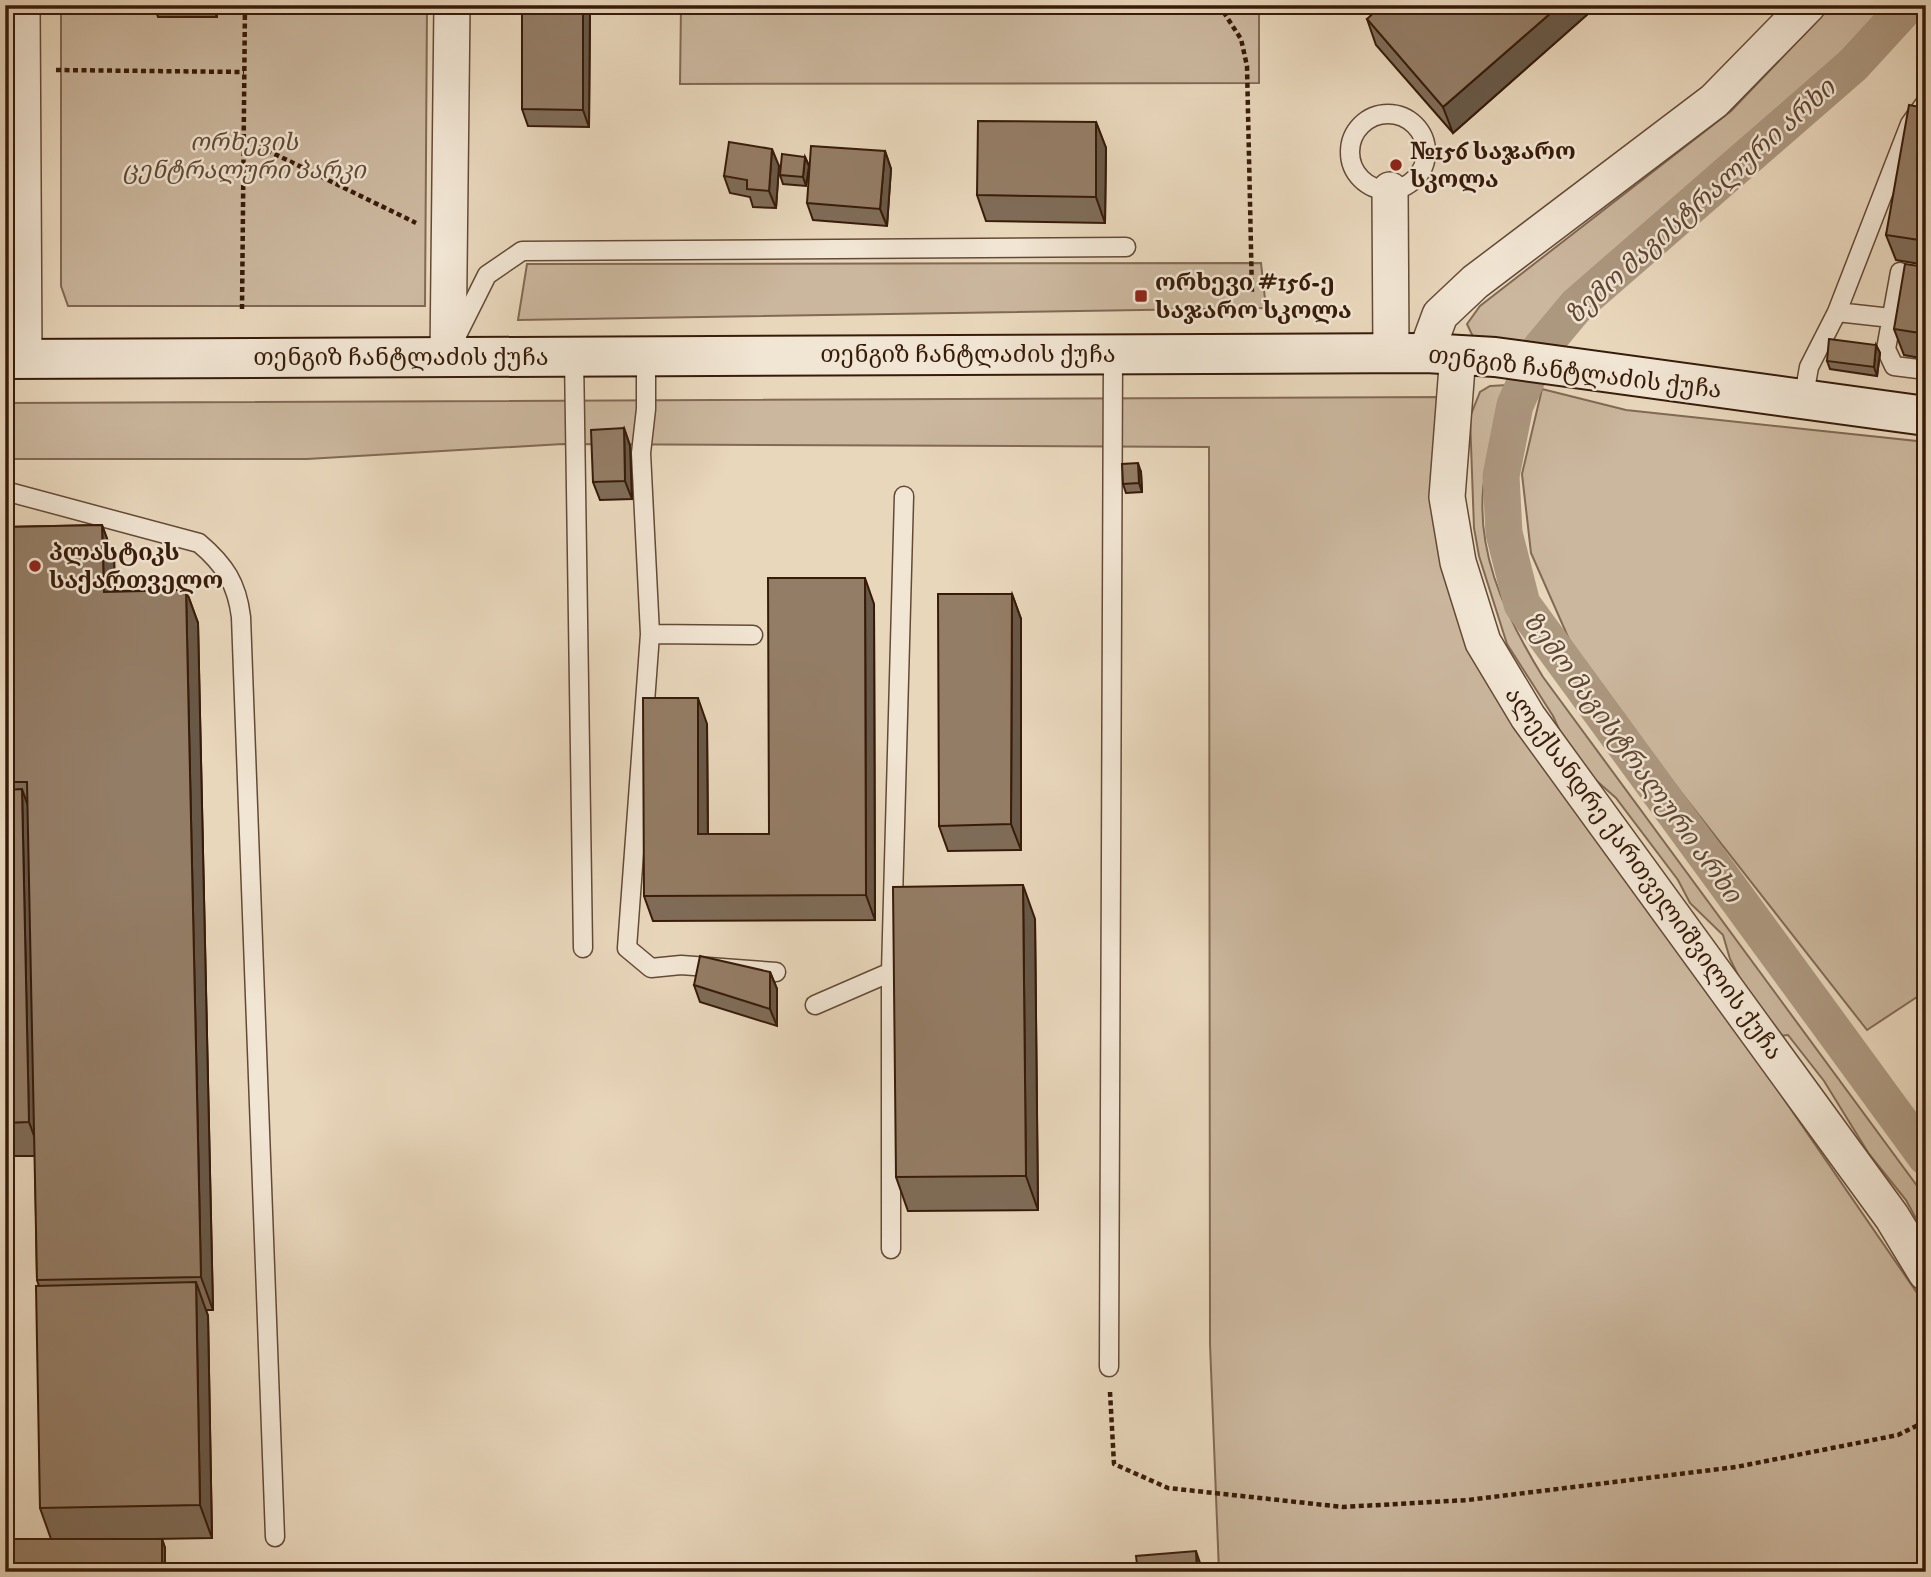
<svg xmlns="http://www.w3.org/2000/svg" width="1931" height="1577" viewBox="0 0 1931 1577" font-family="'IM FELL DW Pica','Noto Serif Georgian',serif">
	<rect width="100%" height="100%" fill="#e9d7bc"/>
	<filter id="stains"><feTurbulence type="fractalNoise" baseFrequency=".00286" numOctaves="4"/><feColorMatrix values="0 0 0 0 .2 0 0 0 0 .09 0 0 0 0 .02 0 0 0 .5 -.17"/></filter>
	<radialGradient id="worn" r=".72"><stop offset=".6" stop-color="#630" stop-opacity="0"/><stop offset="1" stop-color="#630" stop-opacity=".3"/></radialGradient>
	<path fill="#cbb79e" stroke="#816954" stroke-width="2" d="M61,5H427L425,306H68L61,286Z
		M681,5H1259V83L680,84Z
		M1828,5H1891L1883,17L1570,289L1525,341L1474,339L1467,324L1480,306L1731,111L1816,22Z
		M1261,263L1266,308L518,320L527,264Z
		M1507,385C1500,413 1491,440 1486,469C1471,544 1504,614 1543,677L1926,1198V1237L1906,1200L1869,1154L1824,1081L1788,1035L1778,1036L1744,987L1730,959L1723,935L1690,903L1678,880L1616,798L1590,775L1563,738L1553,716L1507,644L1479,556L1474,528L1470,417L1480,392L1490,386Z
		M1542,389L1626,410L1926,442V991L1867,1030L1579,662L1531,553L1522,474Z
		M1441,397L1433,481L1438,547L1466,636L1926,1306V1572H1219L1210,1344L1209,447L563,444L307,459H5V403Z"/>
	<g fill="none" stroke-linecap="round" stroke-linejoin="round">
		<path stroke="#ac977f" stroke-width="37" d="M1908,5L1853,65L1577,305L1541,348L1515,405L1501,476L1504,533L1522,604L1926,1157"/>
		<defs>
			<path id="lane" d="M1350 152a38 38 0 1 1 76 0a38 38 0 1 1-76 0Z
				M1900,272L1886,349L1894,366L1926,370
				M1837,312L1891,318
				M457,335L487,275L522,251L1126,247
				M574,356L583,948
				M646,356V409L641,453L650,634L627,948L651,968L681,965L776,972
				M1803,401L1809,367L1837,312L1910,124L1926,102
				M5,491L199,543C225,565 237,584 241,617L275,1537
				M650,634L753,635
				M815,1005L891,972
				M891,1249V972L904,496
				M1109,1367L1113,353"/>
			<path id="street" d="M22,5L24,359
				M1390,190L1391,352
				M1426,353L1440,315L1475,282L1714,101L1808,5
				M1458,354L1447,497L1458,562L1483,642L1528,717L1892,1217L1926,1273
				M448,357L452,5"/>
			<path id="secondary" d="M5,359L1426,353L1495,357L1926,416"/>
		</defs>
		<use href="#lane" stroke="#644a36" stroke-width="21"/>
		<use href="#street" stroke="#644a36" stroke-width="38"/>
		<use href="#secondary" stroke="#371b09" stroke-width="42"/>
		<path stroke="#371b09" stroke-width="4.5" stroke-dasharray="5 3.5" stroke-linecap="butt" d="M1219,5L1241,39L1247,66L1252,294
			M56,70L244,72
			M244,139L416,223
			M242,309L245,5
			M1110,1392L1114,1464L1168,1488L1343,1507L1468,1500L1736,1467L1898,1435L1926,1421"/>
		<use href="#lane" stroke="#f1e5d3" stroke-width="18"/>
		<use href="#street" stroke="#f1e5d3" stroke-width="35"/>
		<use href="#secondary" stroke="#f1e5d3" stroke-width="38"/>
	</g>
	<path fill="#7f6c58" stroke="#371b09" stroke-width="2" d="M217,5V17H158L155,8Z
		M1598,5L1453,133L1376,45L1367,19Z
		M590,9L589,127L528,126L522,109Z
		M1926,108V265L1896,260L1886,235Z
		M1096,122L1106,148L1105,223L986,221L977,195Z
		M885,151L891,169L887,226L813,220L807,203Z
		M805,157L809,166L806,186L783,184L780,175Z
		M779,166L776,208L753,207L750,197L730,193L724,176Z
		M1926,267V359L1904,355L1894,329Z
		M1876,345L1880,353L1877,376L1830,369L1827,361Z
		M624,428L630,446L632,499L600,500L593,482Z
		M1141,472L1142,492L1126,493L1123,484Z
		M102,525L114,558L115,591L186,590L198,623L213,1310H206L208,1316L212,1538L154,1539H162L165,1548V1572L51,1539L40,1508L39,1286L37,1280L35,1156H5V527Z
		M1012,594L1021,619V850L948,851L939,826Z
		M874,604L875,920L653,921L644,896L707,724L708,834H769Z
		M1035,919L1038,1210L908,1211L896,1177Z
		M770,972L777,989V1026L700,1002L694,985Z"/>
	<path fill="#685847" stroke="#371b09" stroke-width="2" d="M213,5H217V17L213,8Z
		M583,5H588L590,9L589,127L583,110Z
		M1560,5H1598L1453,133L1443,107Z
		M1096,122L1106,148L1105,223L1096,197Z
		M772,149L779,166L776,208L769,191Z
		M885,151L891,169L887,226L880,209Z
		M805,157L809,166L806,186L803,177Z
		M1876,345L1880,353L1877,376L1874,367Z
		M624,428L630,446L632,499L625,481Z
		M1138,463L1141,472L1142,492L1139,483Z
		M102,525L114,558L116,625L104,592Z
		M865,578L874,604L875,920L866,895Z
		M186,590L198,623L213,1310L201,1277Z
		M1012,594L1021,619V850L1011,824Z
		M698,698L707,724L708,860L698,834Z
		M22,789L34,823L41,1155L29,1122Z
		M1023,885L1035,919L1038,1210L1026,1176Z
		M770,972L777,989V1026L770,1009Z
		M196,1282L208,1316L212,1538L200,1505Z
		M162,1539L165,1548V1572H162Z
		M1196,1551L1202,1569V1572H1197Z"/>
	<path fill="#947d66" stroke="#371b09" stroke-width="2" d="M155,5H213V8H155Z
		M522,5H583V110L522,109Z
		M1382,5H1560L1443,107L1367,19Z
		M1909,105L1926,108V241L1886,235Z
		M978,121L1096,122V197L977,195Z
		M729,142L772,149L769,191L747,189V180L724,176Z
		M811,146L885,151L880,209L807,203Z
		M782,154L805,157L803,177L780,175Z
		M1905,264L1926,267V334L1894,329Z
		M1829,339L1876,345L1874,367L1827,361Z
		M624,428L625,481L593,482L591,430Z
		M1138,463L1139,483L1123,484L1122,464Z
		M102,525L104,592L186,590L201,1277L37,1280L27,782H5V527Z
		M768,578H865L866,895L644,896L643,698H698V834H769Z
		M938,594H1012L1011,824L939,826Z
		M22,789L29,1122L5,1123V790Z
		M1023,885L1026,1176L896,1177L893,887Z
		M700,956L770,972V1009L694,985Z
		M196,1282L200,1505L40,1508L36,1286Z
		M5,1539H162V1572H5Z
		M1196,1551L1197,1572H1138L1136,1556Z"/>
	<g fill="#8f2418" stroke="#f1e5d3" stroke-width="2.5">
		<circle cx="1396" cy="165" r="7"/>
		<rect x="1134" y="289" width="14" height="14" rx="3.5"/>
		<circle cx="35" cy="566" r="7"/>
	</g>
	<g text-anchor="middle" stroke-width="5" stroke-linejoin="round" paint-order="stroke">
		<g font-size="24" font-style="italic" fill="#634a36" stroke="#f1e5d3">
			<text x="244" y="150">ორხევის<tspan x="244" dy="28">ცენტრალური პარკი</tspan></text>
		</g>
		<g font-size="24" font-weight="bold" fill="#371b09" stroke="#f1e5d3" text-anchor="start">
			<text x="1410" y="159">№156 საჯარო<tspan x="1410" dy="28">სკოლა</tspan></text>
			<text x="1155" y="290">ორხევი #156-ე<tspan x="1155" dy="28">საჯარო სკოლა</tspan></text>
			<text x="49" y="560">პლასტიკს<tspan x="49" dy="28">საქართველო</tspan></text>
		</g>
		<g font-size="24" fill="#371b09" stroke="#f1e5d3">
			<text x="968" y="362">თენგიზ ჩანტლაძის ქუჩა</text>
			<text x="401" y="365">თენგიზ ჩანტლაძის ქუჩა</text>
			<text transform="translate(1575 372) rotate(7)" y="8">თენგიზ ჩანტლაძის ქუჩა</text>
			<text transform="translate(1644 873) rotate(54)" y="8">ალექსანდრე ქართველიშვილის ქუჩა</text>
		</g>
		<g font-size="26" font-style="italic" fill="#604632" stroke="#f1e5d3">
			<text transform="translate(1700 201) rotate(-42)" y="9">ზემო მაგისტრალური არხი</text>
			<text transform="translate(1633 757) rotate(54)" y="9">ზემო მაგისტრალური არხი</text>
		</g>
	</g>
	<rect width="1931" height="1577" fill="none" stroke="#e9d7bc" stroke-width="28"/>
	<rect x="7" y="7" width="1917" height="1563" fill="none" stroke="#371b09" stroke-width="3.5"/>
	<rect x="14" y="14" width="1903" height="1549" fill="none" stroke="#371b09" stroke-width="2"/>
	<rect width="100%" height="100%" filter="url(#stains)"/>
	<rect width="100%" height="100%" fill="url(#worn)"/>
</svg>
